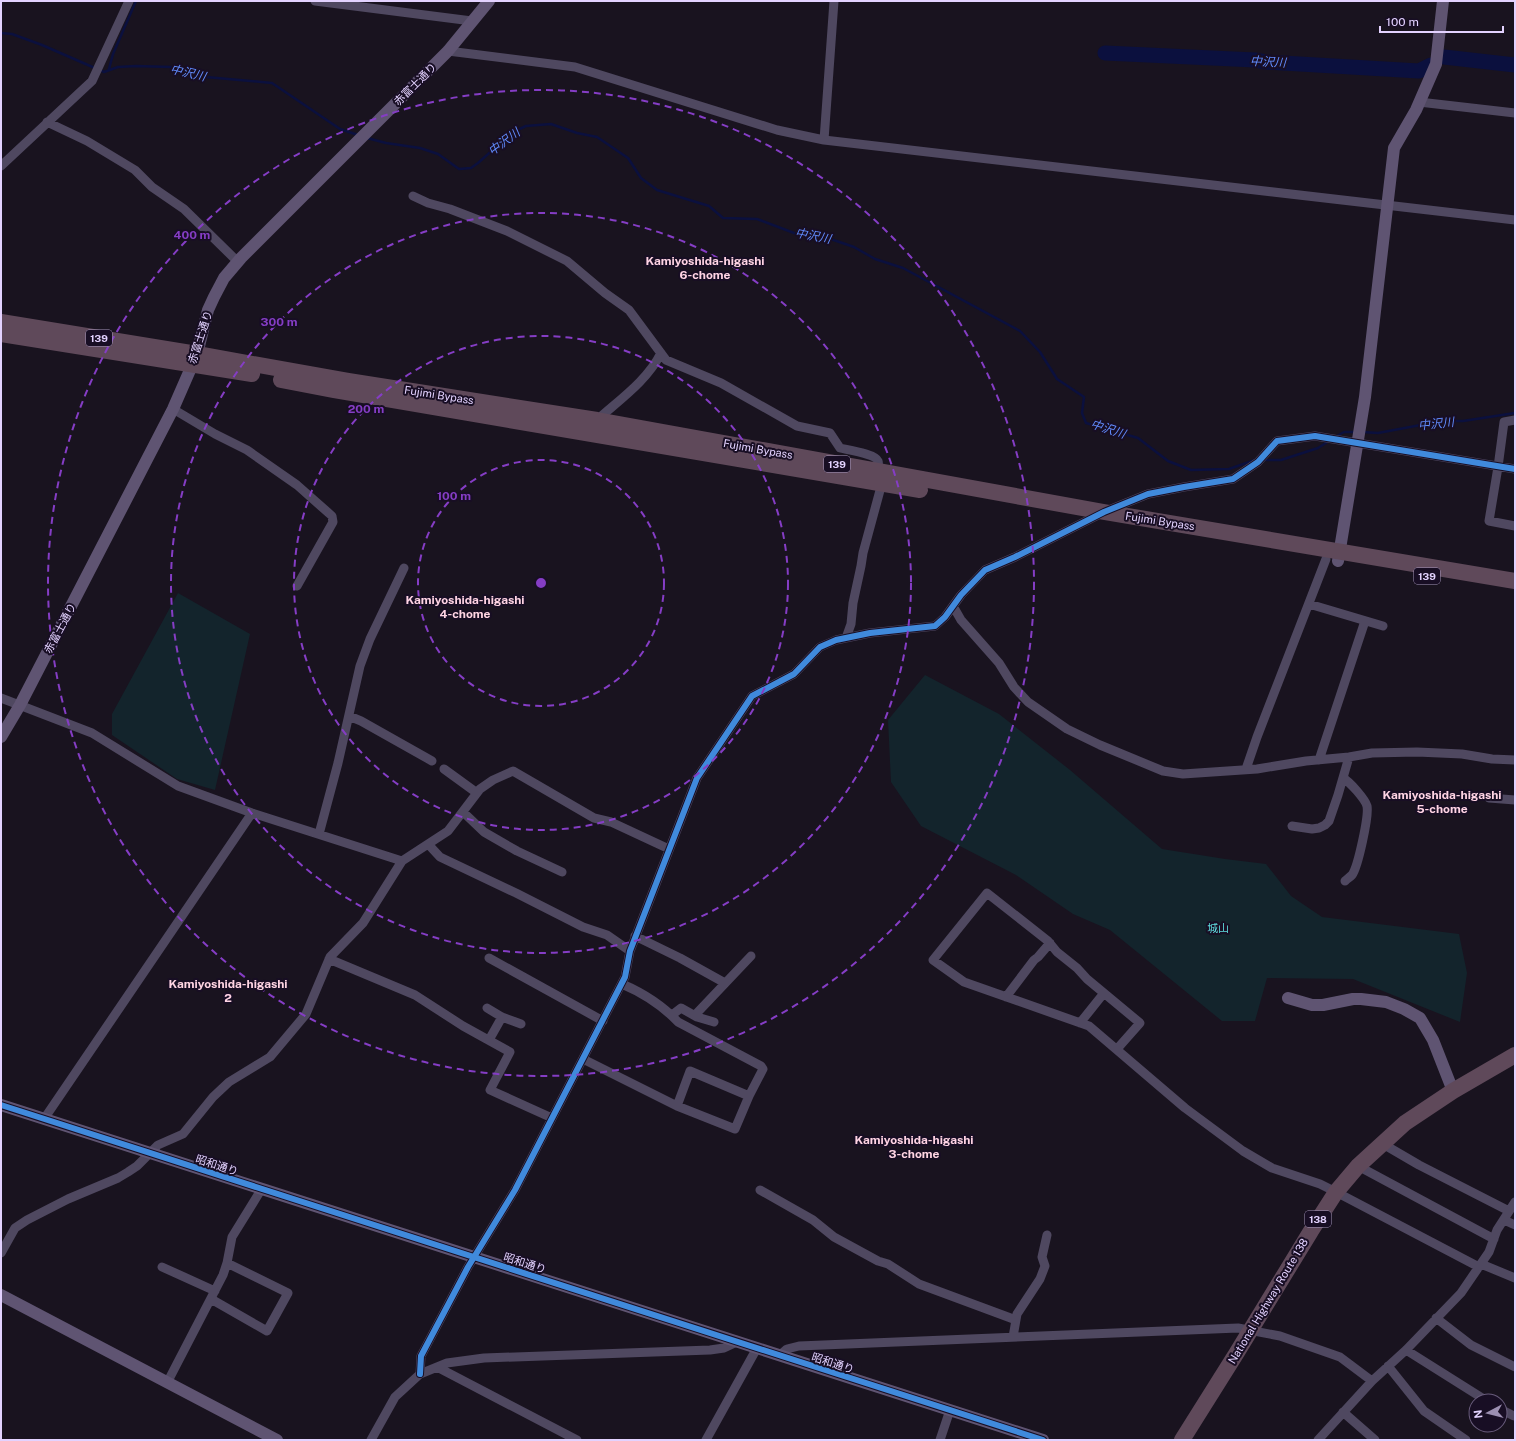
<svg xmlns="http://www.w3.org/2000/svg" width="1516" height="1441" viewBox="0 0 1516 1441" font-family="'Public Sans','Noto Sans JP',sans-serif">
	<rect width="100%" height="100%" fill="#19131f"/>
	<path fill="#13242c" d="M178,593L250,634L215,790L177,779L112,735V714Z
		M925,675L999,714L1070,770L1162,849L1225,859L1266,864L1291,896L1322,917L1459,934L1467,973L1460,1022L1353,979L1267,978L1255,1021H1222L1110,930L1073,914L1016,875L921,826L891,782L888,720Z"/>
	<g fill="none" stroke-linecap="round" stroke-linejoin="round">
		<path stroke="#0b103e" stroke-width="2.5" d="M1,33L12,34L42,45L104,72L118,67L136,66L171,67L206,77L272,83L340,129L358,135
			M109,69L113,54L136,1
			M367,138L386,143L420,148L438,154L459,169L471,168L478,163L513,132L526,126L551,124L577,133L597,137L628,158L641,178L657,190L709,206L723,218L757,219L802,236L819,235L854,247L875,259L903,268L1020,331L1040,352L1057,379L1084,397L1082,413L1086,423L1138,438L1168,461L1191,470L1229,469L1255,460
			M1362,432L1378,433L1426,424L1435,425L1451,421H1463L1515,413
			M1337,436L1344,432H1355
			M1262,460H1281L1318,448L1329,441"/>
		<path stroke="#0b103e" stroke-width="15" d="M1105,53L1255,60L1266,62L1419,71L1431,65
			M1444,57L1515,65"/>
		<path stroke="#4f4860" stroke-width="9" d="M315,1L472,21
			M448,51L575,67L777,130L824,140L1515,220
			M1419,102L1515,113
			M47,122L87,141L135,170L152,187L184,209L238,262
			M824,140L834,1
			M1,166L92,81L129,1
			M413,196L428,203L450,209L507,231L567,261L605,293L629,310L666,360L721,383L797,426L830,433L840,448C848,450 875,454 878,461C879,464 878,468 877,471
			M173,409L215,434L247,450L297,485L332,516L333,522L297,586
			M597,420C619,400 647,381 661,353
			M1515,420L1504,422L1498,467L1489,521L1515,526
			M1309,604L1383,626
			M953,606L961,620L999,663L1014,687L1028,702L1067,729L1100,745L1163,771L1183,774L1257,769L1306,761L1349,757L1372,753L1417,752L1462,754L1492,759L1515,760
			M846,638L851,624L853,603L861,566L863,553L882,483
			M1,698L92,733L178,786L252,813L402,861
			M349,716L361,721L432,761
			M1319,760L1365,621
			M444,769L477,793
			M1246,769L1257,737L1326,559
			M1343,778C1350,782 1365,799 1367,806C1369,816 1358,867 1352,875C1350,877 1347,879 1345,881
			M1489,798L1515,800
			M463,812L484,832L517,851L562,872
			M1292,826L1312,829L1319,828L1325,825L1329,821L1338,795L1349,757
			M319,834L338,763L360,666L370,639L404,568
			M428,844L440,857L516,893L583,927L607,935L630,951
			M635,936L680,958L725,983
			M489,958L603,1021
			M329,959L415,995L463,1026L510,1052L490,1090L552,1118
			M622,984C643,993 662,1005 678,1022L761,1066L763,1069L749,1096
			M1006,997L1034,960L1038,957L1050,943
			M487,1008L502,1017L521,1024
			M672,1015L681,1008L697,1017L714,1022
			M695,1015L751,956
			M1080,1023L1104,993
			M489,1040L502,1017
			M1117,1049L1140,1023L1087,979L1077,968L1057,952L1048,941L987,893L933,960L964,982L1089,1026L1185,1108L1243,1151L1272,1168L1320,1184L1336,1192L1479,1267
			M583,1059L677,1106L735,1129L749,1096L690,1071L677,1106
			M44,1119L252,813
			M1383,1144L1419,1165L1509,1211
			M1358,1166L1494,1239
			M760,1190L813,1220L834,1237L878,1261L888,1264L919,1284L1016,1320
			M1504,1220L1515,1225
			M1,1253L15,1228L27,1220L68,1199L118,1178L128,1172L137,1166L158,1145L183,1134L213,1097L229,1082L270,1057L306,1014L330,957L363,923L402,861L448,831L480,789L493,780L513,771L594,818L611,822L669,849
			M1481,1264L1515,1278
			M162,1267L215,1291
			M211,1299L267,1331L288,1293L227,1263
			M1436,1318L1471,1345L1515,1367
			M1013,1337L1017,1314L1040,1279L1045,1266L1042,1257L1047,1235
			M1406,1350L1487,1401
			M779,1356L787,1349L799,1346L1238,1328L1280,1336L1340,1357L1372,1381
			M1388,1366L1424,1411L1466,1440
			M437,1367L577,1440
			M420,1374L421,1356L468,1267L515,1190L625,977L630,951L697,778L752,696L794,674L820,647L836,640L870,633L935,626L945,617L961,595L985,570L1015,557L1104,512L1148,494L1184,487L1233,479L1258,462L1277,441L1315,436L1515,469
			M167,1383L223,1275L227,1263L232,1237L261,1190
			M1500,1409L1514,1416
			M1343,1412L1375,1440
			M371,1440L395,1397L420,1374L447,1363L484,1358L710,1350L724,1348L737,1342
			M706,1440L757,1348
			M940,1440L950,1410
			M1318,1440L1372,1381L1406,1350L1461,1293L1489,1252L1497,1230L1515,1202"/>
		<path stroke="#5f5472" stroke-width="12" d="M1338,561L1365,397L1394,148L1416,110L1436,64L1443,1
			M1,737L20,705L173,409L197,354L208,310L214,297L224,278L241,258L448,51L489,1
			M1288,998L1312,1005H1323L1353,999H1361L1386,1002L1404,1009L1420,1018L1433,1040L1453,1091
			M1,1105L1043,1440
			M1,1295L277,1440"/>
		<path stroke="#5f495a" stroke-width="16" d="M1,322L197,354L348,381L597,420L1104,512L1515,581
			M1,334L252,374
			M281,380L333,390L920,490
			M1182,1440L1236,1354L1311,1231L1336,1192L1358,1166L1405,1123L1453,1091L1515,1055"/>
		<defs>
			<path id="cycleway" d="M1,1105L1043,1440
				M420,1374L421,1356L468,1267L515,1190L625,977L630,951L697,778L752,696L794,674L820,647L836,640L870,633L935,626L945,617L961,595L985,570L1015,557L1104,512L1148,494L1184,487L1233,479L1258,462L1277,441L1315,436L1515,469"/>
		</defs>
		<use href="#cycleway" stroke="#180e24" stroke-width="8"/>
		<use href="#cycleway" stroke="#408adc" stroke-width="6"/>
	</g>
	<g fill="none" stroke="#853dc5" stroke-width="2" stroke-dasharray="7 5">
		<circle cx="541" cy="583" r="123"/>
		<circle cx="541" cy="583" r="247"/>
		<circle cx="541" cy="583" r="370"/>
		<circle cx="541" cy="583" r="493"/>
	</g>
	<g text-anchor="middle" stroke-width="4" stroke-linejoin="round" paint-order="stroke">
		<g fill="#180e24" stroke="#a697bd" stroke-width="1">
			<rect x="86" y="330" width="26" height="16" rx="3"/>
			<rect x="824" y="456" width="26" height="16" rx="3"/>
			<rect x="1414" y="568" width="26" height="16" rx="3"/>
			<rect x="1305" y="1211" width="26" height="16" rx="3"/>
		</g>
		<g font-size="10" font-weight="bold" fill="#e3d2ff">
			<text x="99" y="342">139</text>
			<text x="837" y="468">139</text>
			<text x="1427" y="580">139</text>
			<text x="1318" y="1223">138</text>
		</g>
		<g font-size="11" fill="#e3d2ff" stroke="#180e24">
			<text transform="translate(415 84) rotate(-45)" y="4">赤富士通り</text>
			<text transform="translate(200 337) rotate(-72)" y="4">赤富士通り</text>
			<text transform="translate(439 395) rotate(9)" y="4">Fujimi Bypass</text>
			<text transform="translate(758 449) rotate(10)" y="4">Fujimi Bypass</text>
			<text transform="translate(1160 521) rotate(9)" y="4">Fujimi Bypass</text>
			<text transform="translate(60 628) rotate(-62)" y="4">赤富士通り</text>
			<text transform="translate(217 1165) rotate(18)" y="4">昭和通り</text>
			<text transform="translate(525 1263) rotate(18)" y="4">昭和通り</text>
			<text transform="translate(1268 1301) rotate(-59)" y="4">National Highway Route 138</text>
			<text transform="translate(833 1363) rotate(18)" y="4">昭和通り</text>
		</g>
		<g font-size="11" fill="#5edcde" stroke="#180e24">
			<text x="1218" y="932">城山</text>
		</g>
		<g font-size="12" font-style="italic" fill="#618cfd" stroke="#180e24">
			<text transform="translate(1268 62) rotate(3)" y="4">中沢川</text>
			<text transform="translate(188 73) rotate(13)" y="4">中沢川</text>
			<text transform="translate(504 142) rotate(-37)" y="4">中沢川</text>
			<text transform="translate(813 236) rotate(11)" y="4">中沢川</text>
			<text transform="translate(1436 424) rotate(-6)" y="4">中沢川</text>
			<text transform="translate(1108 429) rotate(18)" y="4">中沢川</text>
		</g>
		<g font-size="12" font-weight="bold" fill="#ffd4e4" stroke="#180e24">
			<text x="705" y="265">Kamiyoshida-higashi<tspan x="705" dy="14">6-chome</tspan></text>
			<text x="465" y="604">Kamiyoshida-higashi<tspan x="465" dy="14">4-chome</tspan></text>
			<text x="1442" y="799">Kamiyoshida-higashi<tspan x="1442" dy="14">5-chome</tspan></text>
			<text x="228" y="988">Kamiyoshida-higashi<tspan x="228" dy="14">2</tspan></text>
			<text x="914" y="1144">Kamiyoshida-higashi<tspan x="914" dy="14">3-chome</tspan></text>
		</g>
	</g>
	<circle cx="541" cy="583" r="6" fill="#853dc5" stroke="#180e24" stroke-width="2"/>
	<g font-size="12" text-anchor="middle" font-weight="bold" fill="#853dc5" stroke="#180e24" stroke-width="4" stroke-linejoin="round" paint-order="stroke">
		<text x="192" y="239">400 m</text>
		<text x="279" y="326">300 m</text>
		<text x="366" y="413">200 m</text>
		<text x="454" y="500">100 m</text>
	</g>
	<rect width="1516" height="1441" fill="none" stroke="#e3d2ff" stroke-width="4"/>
	<g transform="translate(1488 1413) rotate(263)"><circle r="19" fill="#180e24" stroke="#695c7c"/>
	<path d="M0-3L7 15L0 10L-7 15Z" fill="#9c8fb1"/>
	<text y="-6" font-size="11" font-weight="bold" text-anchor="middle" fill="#e3d2ff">N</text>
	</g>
	<path d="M1380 26v6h123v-6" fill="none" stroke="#e3d2ff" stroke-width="2"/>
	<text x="1386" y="26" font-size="12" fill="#e3d2ff" stroke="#180e24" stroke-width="3" paint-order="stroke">100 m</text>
</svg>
